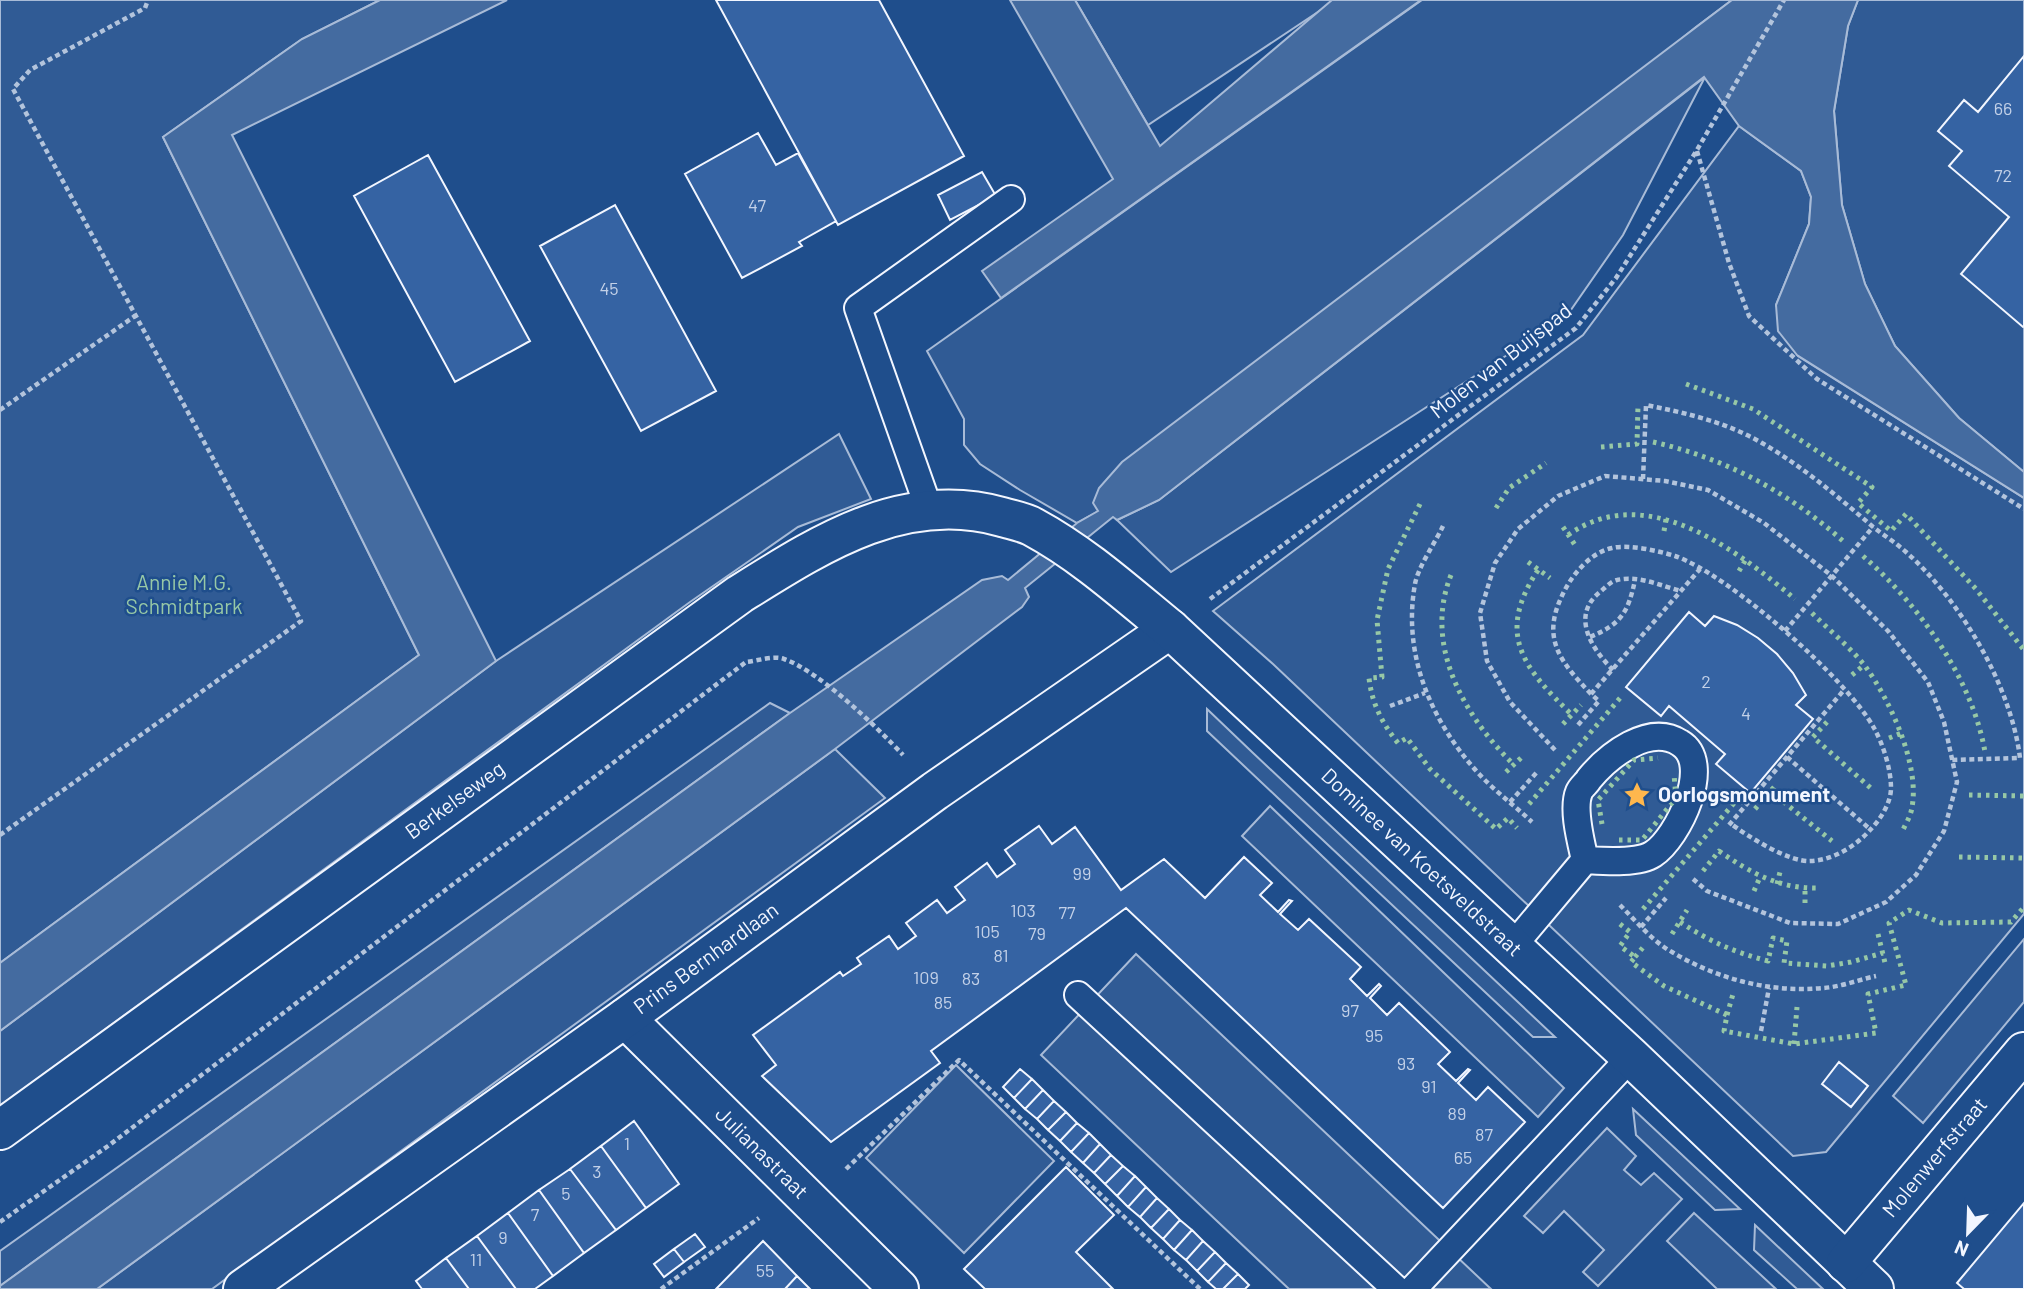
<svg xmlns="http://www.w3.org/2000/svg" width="2024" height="1289" viewBox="0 0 2024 1289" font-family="Barlow,sans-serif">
	<rect width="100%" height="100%" fill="#1f4e8c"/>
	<path fill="#305b95" stroke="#a8bbd7" stroke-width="2" d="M0,0H380L302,39L163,137L419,655L0,963Z
		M1075,0H1336L1148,125Z
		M1422,0H1732L1696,27L1099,511L1077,523L1020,490L980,464L964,445V419L927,351Z
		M1858,0H2024V472L1959,418L1895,346L1865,284L1842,205L1834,111L1848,26Z
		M1705,77L1623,235L1566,317L1171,572L1117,520L1159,500Z
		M1739,126L1801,171L1811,197L1809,224L1776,305L1798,356L2024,498V914L1826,1152L1793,1156L1273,664L1213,611L1583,335Z
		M839,434L871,499L798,527L690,602L0,1106V1031L496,661Z
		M770,703L790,713L0,1286V1251Z
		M1207,709L1252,752L1555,1037H1533L1278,798L1207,731Z
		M835,749L885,798L212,1289H97Z
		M1270,806L1564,1088L1538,1117L1242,836Z
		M2024,939V1002L1923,1123L1893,1096Z
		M1136,954L1491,1289H1289L1041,1055Z
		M956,1065L1054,1161L964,1253L866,1158Z
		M1633,1109L1740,1209L1715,1210L1636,1135Z
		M1607,1128L1636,1156L1624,1170L1641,1185L1654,1173L1682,1199L1598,1286L1583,1272L1604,1250L1564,1211L1543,1233L1524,1216Z
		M1694,1213L1776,1289H1717L1667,1241Z
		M1755,1225L1823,1289H1797L1754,1250Z"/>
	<path fill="#446ba0" stroke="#a8bbd7" stroke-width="2" d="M380,0H507L232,135L496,661L0,1031V963L419,655L163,137L302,39Z
		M1010,0H1075L1160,146L1332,0H1421L1001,298L982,271L1113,179Z
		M1732,0H1858L1848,26L1834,111L1842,205L1865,284L1895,346L1959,418L2024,472V498L1797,355L1778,331L1776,305L1809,224L1811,197L1801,171L1739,126L1704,77L1159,500L1117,520L1113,517L1025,588L1029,597L1022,607L835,749L97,1289H0V1286L790,713L982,580L1002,576L1008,580L1077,523L1098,511L1093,503L1099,488L1122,462Z"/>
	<path fill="#3563a3" stroke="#f2f6ff" stroke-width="2" d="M716,0H879L964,156L838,225Z
		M2024,56V326L2023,327L1961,274L2009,217L1949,166L1962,151L1938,131L1964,100L1978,112Z
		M758,133L776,165L798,153L836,221L799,242L802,246L742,278L685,174Z
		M428,155L530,341L455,382L354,196Z
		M982,172L996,196L950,220L938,195Z
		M615,205L716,391L641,431L540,246Z
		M1689,612L1705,626L1714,616L1737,625L1758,638L1777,654L1793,673L1806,695L1796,705L1813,719L1742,803L1740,801L1748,791L1716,764L1725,754L1669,706L1661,716L1626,687Z
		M1039,826L1052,844L1075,827L1121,890L1164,859L1205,898L1244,857L1272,883L1260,895L1278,912L1289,900L1292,901L1280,914L1298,930L1309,919L1361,967L1350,979L1367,996L1379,984L1381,986L1370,998L1387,1015L1399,1003L1450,1052L1438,1064L1456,1081L1468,1069L1470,1070L1458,1083L1476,1100L1488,1087L1525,1122L1443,1208L1126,908L931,1051L940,1063L831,1142L762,1076L776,1065L753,1035L840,972L843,976L861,964L857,958L889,936L898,949L916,936L906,923L937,900L947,913L965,900L955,887L987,863L997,877L1015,864L1005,850Z
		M1839,1062L1868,1086L1851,1107L1822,1084Z
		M1020,1069L1032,1079L1014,1098L1003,1087Z
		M1032,1079L1043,1090L1025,1109L1014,1098Z
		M1043,1090L1054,1101L1037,1119L1025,1109Z
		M1054,1101L1066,1112L1048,1130L1037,1119Z
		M1066,1112L1077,1123L1060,1141L1048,1130Z
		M634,1121L679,1184L646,1208L601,1146Z
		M1077,1123L1089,1133L1071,1152L1060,1141Z
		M1089,1133L1100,1144L1083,1163L1071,1152Z
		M1100,1144L1111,1155L1094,1173L1083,1163Z
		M601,1146L646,1208L616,1230L570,1169Z
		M1111,1155L1123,1166L1105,1184L1094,1173Z
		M1123,1166L1135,1176L1117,1196L1105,1184Z
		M1066,1167L1114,1215L1076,1252L1113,1289H985L964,1269Z
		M570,1169L616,1230L584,1253L539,1190Z
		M1135,1176L1146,1187L1128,1207L1117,1196Z
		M1146,1187L1157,1198L1140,1217L1128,1207Z
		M539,1190L584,1253L553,1276L508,1213Z
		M1157,1198L1169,1209L1151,1228L1140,1217Z
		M2024,1203V1289H1964L1957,1283Z
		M1169,1209L1180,1220L1163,1239L1151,1228Z
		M508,1213L553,1276L535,1289H516L477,1236Z
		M1180,1220L1192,1230L1174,1250L1163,1239Z
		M1192,1230L1203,1241L1186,1260L1174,1250Z
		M695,1234L705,1247L684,1262L674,1249Z
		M477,1236L516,1289H469L446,1258Z
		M763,1241L797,1276L785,1289H716Z
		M1203,1241L1215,1252L1197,1271L1186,1260Z
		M674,1249L684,1262L664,1277L654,1264Z
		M1215,1252L1226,1263L1208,1282L1197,1271Z
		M446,1258L469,1289H422L416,1281Z
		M1226,1263L1238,1274L1223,1289H1216L1208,1282Z
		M1238,1274L1249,1285L1245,1289H1223Z
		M797,1276L810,1289H785Z"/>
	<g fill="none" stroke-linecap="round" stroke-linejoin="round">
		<defs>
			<path id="lane" d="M929,509L858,308L1011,199
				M1512,947L1585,860C1581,842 1572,809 1579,792C1581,787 1587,783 1589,779C1608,756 1649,723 1680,743C1714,763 1678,838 1653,854C1638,864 1603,861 1585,860
				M1078,995L1396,1289
				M1413,1289L1631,1057"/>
			<g id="street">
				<path id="s1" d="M625,1018L899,1289"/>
				<path id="s2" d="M243,1289L625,1018L935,791L1170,629"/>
			</g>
			<g id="secondary">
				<path id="s3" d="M0,1130L740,594C820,544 904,489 1002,517C1012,520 1024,522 1033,527C1083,554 1126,593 1170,629L1631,1057L1874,1289"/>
				<path id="s4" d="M1846,1263L2024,1052"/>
			</g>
		</defs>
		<use href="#lane" stroke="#f2f6ff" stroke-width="30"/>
		<use href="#street" stroke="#f2f6ff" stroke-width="42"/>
		<use href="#secondary" stroke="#f2f6ff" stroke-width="42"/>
		<path stroke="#b3c4dc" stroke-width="4.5" stroke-dasharray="5 3.5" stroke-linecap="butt" d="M1697,151L1729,263L1749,316L1817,379L2024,509
			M0,410L135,316
			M1643,479L1646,405C1686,413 1726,422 1762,443C1802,466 1837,496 1872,526C1883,535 1895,542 1906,552C1960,600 2011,685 2020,758L1952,760
			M1443,526C1435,543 1418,567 1415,584C1402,656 1432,723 1480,775C1496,792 1515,806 1532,822
			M1210,599L1576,328L1616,278L1697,150L1784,0
			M1785,631L1873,527
			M1590,637C1621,624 1628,613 1635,580
			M1613,670C1592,649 1570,616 1600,592C1605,588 1611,581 1617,580C1638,575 1662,586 1681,591
			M1591,694C1563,664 1541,641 1561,598C1570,577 1589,553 1612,548C1629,544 1659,551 1675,556C1728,574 1847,679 1874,728C1883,744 1891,769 1891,788C1891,803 1880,820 1870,830C1856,846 1833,860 1811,861C1790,863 1747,836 1730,823
			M1390,706L1425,693
			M1578,725L1599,701L1591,694L1700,569
			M1555,750L1510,702L1487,661L1480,613L1495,563L1518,529L1558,496L1605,476L1665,481L1708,490L1764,523L1832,576L1888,631L1928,682L1944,722L1957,782L1944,831L1916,875L1886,902L1838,924L1790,923L1707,891L1692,878
			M1787,757L1871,830
			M1510,802L1538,771
			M1729,825L1844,690
			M0,835L301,621L13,89L30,70L145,8L148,0
			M1620,905C1636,921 1652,941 1672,952C1717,979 1770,993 1823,988C1840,987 1858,980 1876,976
			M1641,927L1666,898
			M1761,1031L1769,988
			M846,1169L959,1060L1200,1289
			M0,1222L108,1146L746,662C757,661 774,655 784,659C819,671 877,727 903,755
			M661,1289L759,1218"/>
		<use href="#lane" stroke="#1f4e8c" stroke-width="26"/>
		<use href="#street" stroke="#1f4e8c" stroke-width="38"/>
		<use href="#secondary" stroke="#1f4e8c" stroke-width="38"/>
		<path stroke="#97c8a6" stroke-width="5" stroke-dasharray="3.5 5" stroke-linecap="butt" d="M1686,384L1753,409L1872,487L1858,503L1891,531L1906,514L1976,589L2024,650
			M1653,442C1725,458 1788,492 1843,541
			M1601,447L1637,444L1638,405
			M1420,504L1388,569L1377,620L1382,677L1369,678C1372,704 1382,723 1398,743L1407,738L1430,769L1496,829L1508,818L1517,828
			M1496,508L1509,488L1546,463
			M1563,527L1575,545
			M1664,531L1666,519
			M1568,535C1646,480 1735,549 1795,599
			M1863,556C1919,605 1972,678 1985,752
			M1528,562L1550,578
			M1538,570C1495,635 1524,668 1572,715
			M1739,571L1746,559
			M1451,575C1423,645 1464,716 1514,765
			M1812,613C1829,630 1850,647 1865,666C1890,700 1920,765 1912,807C1911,816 1905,825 1902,832
			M1852,675L1864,665
			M1827,722L1813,737L1873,790
			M1563,724L1581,705
			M1889,738L1902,733
			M1506,772L1522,757
			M1770,791L1832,841
			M1969,795L2024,796
			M1529,804L1621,697
			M1755,809L1775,786
			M1602,824L1598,800L1634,760L1658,758
			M1619,840H1642L1676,798L1674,774
			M1959,857L2024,858
			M1703,871L1719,851C1751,873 1779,889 1819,888
			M1777,884L1781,868
			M1754,891L1760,877
			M1805,903V888
			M1643,909L1735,802
			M1680,922C1711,942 1731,951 1768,961L1773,938L1787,941L1784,963L1827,966L1851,962L1883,953
			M1620,924L1630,932L1620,946L1635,957L1631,962L1664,986L1727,1015L1724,1031L1794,1044L1876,1033L1868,994L1906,985L1889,923L1909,910L1942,923L2011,922L2024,907
			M1672,934L1687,910
			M1878,934L1886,967
			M1635,957L1645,945
			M1727,1015L1733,994
			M1794,1044L1797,1007"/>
	</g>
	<defs>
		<symbol id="sight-bare" viewBox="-9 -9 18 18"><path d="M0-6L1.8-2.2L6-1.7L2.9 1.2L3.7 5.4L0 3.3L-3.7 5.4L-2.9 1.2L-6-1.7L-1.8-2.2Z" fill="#ffb74d" stroke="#1f4e8c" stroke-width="2.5" paint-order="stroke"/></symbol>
	</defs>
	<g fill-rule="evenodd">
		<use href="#sight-bare" x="1618" y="776" width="38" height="38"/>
	</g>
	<g text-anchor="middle" stroke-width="5" stroke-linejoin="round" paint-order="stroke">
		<g font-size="18" fill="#c3d1e8">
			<text x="2003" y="115">66</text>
			<text x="2003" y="182">72</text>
			<text x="757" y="212">47</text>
			<text x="609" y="295">45</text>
			<text x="1706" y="688">2</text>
			<text x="1746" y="720">4</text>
			<text x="1082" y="880">99</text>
			<text x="1023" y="917">103</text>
			<text x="1067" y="919">77</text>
			<text x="987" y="938">105</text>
			<text x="1037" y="940">79</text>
			<text x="1001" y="962">81</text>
			<text x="926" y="984">109</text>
			<text x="971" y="985">83</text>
			<text x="943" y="1009">85</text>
			<text x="1350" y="1017">97</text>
			<text x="1374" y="1042">95</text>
			<text x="1406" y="1070">93</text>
			<text x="1429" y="1093">91</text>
			<text x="1457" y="1120">89</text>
			<text x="1484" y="1141">87</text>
			<text x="627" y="1150">1</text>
			<text x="1463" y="1164">65</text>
			<text x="597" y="1178">3</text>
			<text x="566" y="1200">5</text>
			<text x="535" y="1221">7</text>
			<text x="503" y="1244">9</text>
			<text x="476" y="1266">11</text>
			<text x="765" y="1277">55</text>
		</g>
		<g font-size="21" fill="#f2f6ff" stroke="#1f4e8c">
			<text transform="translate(1501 361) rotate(-38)" y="7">Molen van Buijspad</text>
			<text dy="7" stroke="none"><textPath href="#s3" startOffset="562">Berkelseweg</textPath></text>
			<text dy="7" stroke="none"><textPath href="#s3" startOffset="1743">Dominee van Koetsveldstraat</textPath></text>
			<text dy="7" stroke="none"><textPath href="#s2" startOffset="569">Prins Bernhardlaan</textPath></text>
			<text dy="7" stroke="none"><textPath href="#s1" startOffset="192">Julianastraat</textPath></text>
			<text dy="7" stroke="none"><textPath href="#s4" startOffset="138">Molenwerfstraat</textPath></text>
		</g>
		<g font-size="21" fill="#97c8a6" stroke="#1f4e8c">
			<text x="184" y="590">Annie M.G.<tspan x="184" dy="24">Schmidtpark</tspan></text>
		</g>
		<g font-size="21" font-weight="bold" fill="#f2f6ff" stroke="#1f4e8c" text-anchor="start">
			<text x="1658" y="802">Oorlogsmonument</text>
		</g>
	</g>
	<g transform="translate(1968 1233) rotate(203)" stroke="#1f4e8c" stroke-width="5" paint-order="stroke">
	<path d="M0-5L12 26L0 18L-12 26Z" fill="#f2f6ff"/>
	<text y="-10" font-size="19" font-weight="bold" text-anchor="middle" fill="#f2f6ff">N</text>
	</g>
</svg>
